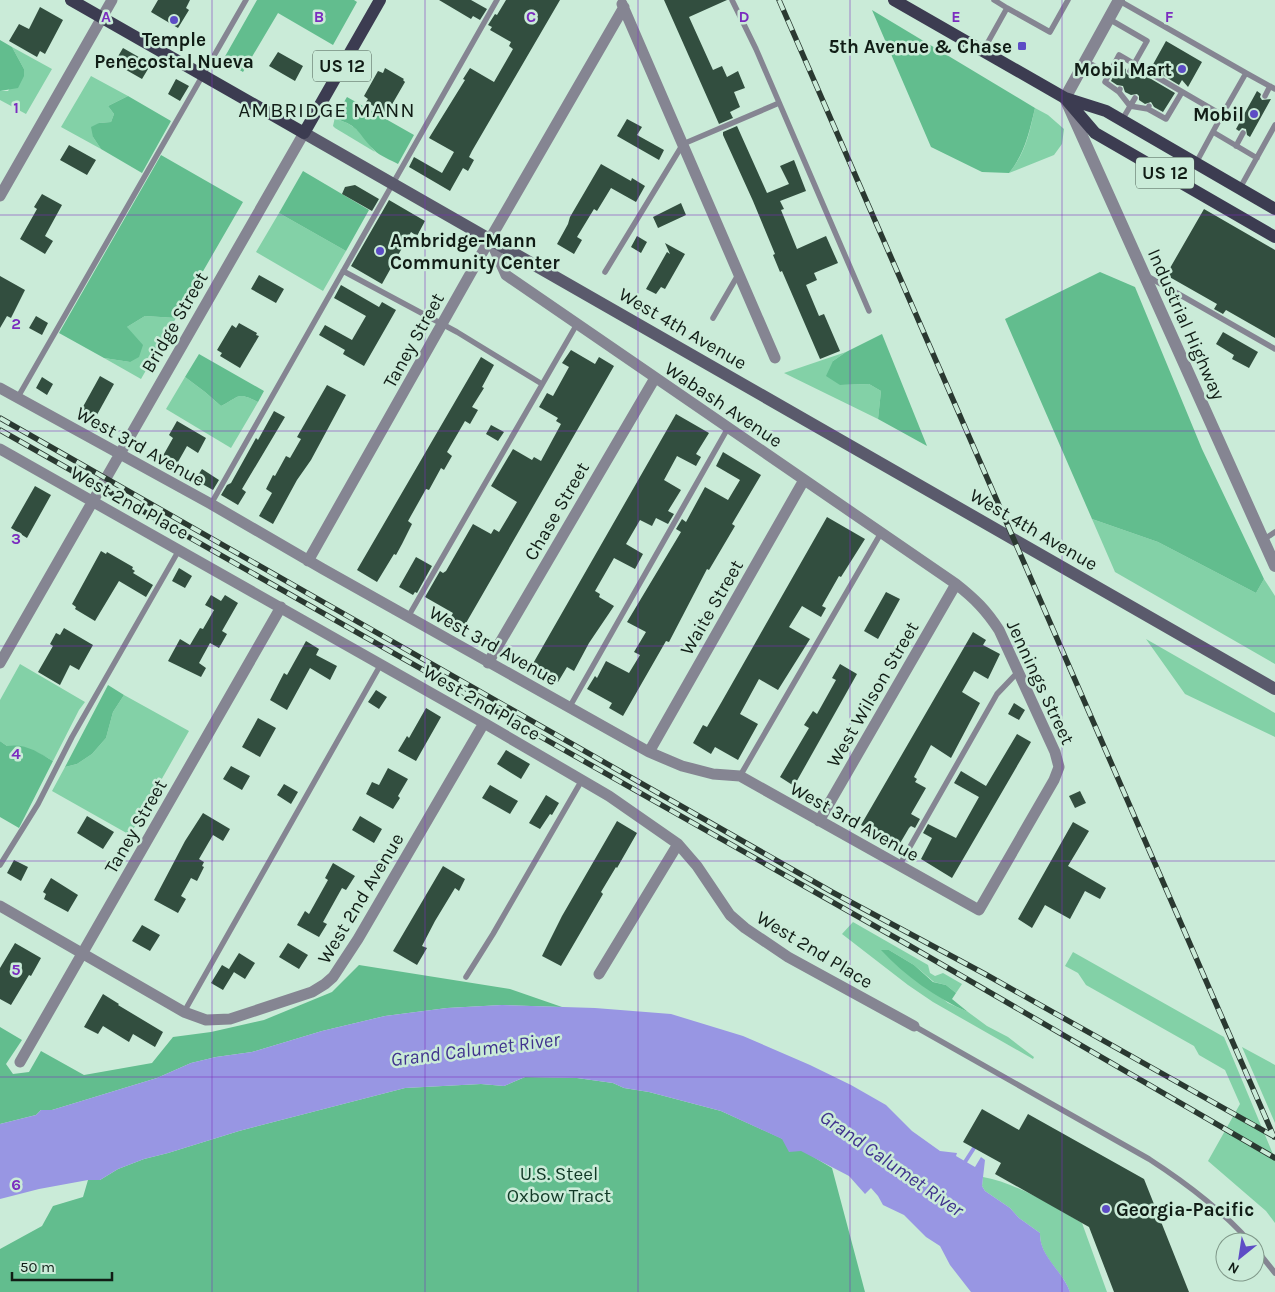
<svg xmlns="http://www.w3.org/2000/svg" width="1275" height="1292" viewBox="0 0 1275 1292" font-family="Karla,sans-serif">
	<rect width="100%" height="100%" fill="#caebd8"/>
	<path fill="#83d1a7" d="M12,47L52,69L26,114L0,100V91H8L24,69Z
		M91,76L128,96L108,106L114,114L111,122L99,123L93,137L101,149L61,127Z
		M1035,108L1048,115L1064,129L1062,144L1054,155L1009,173C1026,152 1029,134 1035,108Z
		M335,117L336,119C357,125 363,135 375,152L335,128L333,126Z
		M279,213L346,251L323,291L256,252Z
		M145,316L176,318L141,379L104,358L130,362L127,327Z
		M846,352L833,361L840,385L869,384L881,391L878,419L784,373Z
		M185,377L205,392L221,406C240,397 236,391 258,402L231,448L166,409Z
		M1092,519L1158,542L1256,593L1264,579L1275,596V664L1115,572Z
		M1146,639L1275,713V737L1185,694Z
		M20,664L85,702L79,710L53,761L37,752L7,746L0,741V700Z
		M124,695L189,731L130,835L52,791L65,767L77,764L92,754L106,738L113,712Z
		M853,922L928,965L930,973L935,976L943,973L962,984L956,993L946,985L934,982L914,965L889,950H882L948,1003L968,1012L987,1026L1008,1037L1034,1057L1033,1059L933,1002L908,985L842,934Z
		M1073,952L1224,1037L1275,1159V1223L1266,1211L1208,1161L1240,1104L1225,1070L1199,1055L1194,1046L1086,985L1078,973L1065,966Z
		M1242,1047L1275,1065V1123Z
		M983,1177C1019,1184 1051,1205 1082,1223L1107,1292H1070C1063,1271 1039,1257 1040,1233L1019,1218L1010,1208L985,1191L982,1186Z"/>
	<path fill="#62bd8e" d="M257,0H354L357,2L333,45L278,13L243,72L223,60Z
		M872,10L1035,108C1029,133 1025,153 1009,173L982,172L931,147Z
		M0,40L12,47L24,69V76L18,88L0,91Z
		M128,96L171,121L142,173L101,149L93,137L91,127L99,123L111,122L114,114L108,106Z
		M347,97L414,135L398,164C391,160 380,156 374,150C358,134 360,126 336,119L335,117Z
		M161,155L243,202L176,318L145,316L127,327L143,345L139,357L130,362L104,358L59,333Z
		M303,171L369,210L346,251L279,213Z
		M1100,272L1135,287L1202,449L1264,579L1256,593L1158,542L1092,519L1005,319Z
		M882,334L927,446L878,419L881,391L869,384L840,385L826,376L833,361L846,352Z
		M199,354L264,391L258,402C236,391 240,397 221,406L205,392L185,377Z
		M108,685L124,695L113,712L106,738L92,754L77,764L65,767Z
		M0,741L7,746C25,743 38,752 53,761L19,828L0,817Z
		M881,950H889L914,965L933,982L946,985L956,993L952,999L968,1012C936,998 905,976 881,950Z
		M359,965L510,989L562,1007L502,1005L447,1008L385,1016L322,1031L252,1052L216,1057L191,1063L157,1078L52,1110H41L36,1115L0,1124V1027L22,1040L6,1064L13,1074L29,1072L41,1051L84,1075L152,1063L173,1037L211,1032L264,1020L332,992Z
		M525,1077L577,1078L613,1083L624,1088L649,1092L721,1111L783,1139L832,1168L865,1292H0V1249L42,1226L53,1206L83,1197L88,1180H100L118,1169L144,1159L168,1153L239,1131L405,1088L481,1084L504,1086Z"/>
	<path fill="#9896e3" d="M502,1005L595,1008L671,1014L743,1036L810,1065L851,1085L886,1105L912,1131L940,1151L957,1153L956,1156L975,1167L981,1157L985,1160L982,1186L985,1191L1010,1208L1019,1218L1040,1233C1039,1256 1063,1271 1070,1292H971L950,1265L940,1246L926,1237L904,1215L883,1205L878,1196L871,1188L865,1194L849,1176L801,1151L789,1152L782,1139L721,1111L649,1092L624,1088L613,1083L577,1078L525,1077L504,1086L481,1084L405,1088L239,1131L168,1153L144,1159L118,1169L100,1180H88L39,1189L0,1199V1124L36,1115L41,1110H52L157,1078L191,1063L216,1057L252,1052L322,1031L385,1016L447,1008Z"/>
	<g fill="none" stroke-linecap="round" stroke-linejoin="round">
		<path stroke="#9896e3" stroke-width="4" d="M965,1162L974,1148"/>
	</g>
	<path fill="#324e3f" d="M158,0H190L186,8L189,10L178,28L151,12Z
		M439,0H471L487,9L480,20L473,16L471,19Z
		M506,0H560L472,151L469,157L474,160L468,171L463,168L450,191L409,167L414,157L442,173L454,152L429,138L465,80L463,79L470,68L494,82L513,49L509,46L511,42L490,30L492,27L488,25L495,14L497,15Z
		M664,0H727L689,17L713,70L722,66L727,77L738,71L745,88L734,92L740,107L730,112L733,118L719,124Z
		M40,7L63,20L45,54L40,51L37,57L9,41L19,24L29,29Z
		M1166,41L1202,62L1188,87L1182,80L1179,85L1151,68Z
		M123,48L151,64L142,79L114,63Z
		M278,52L303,66L295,81L269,66Z
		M1119,65L1126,69V73L1128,75L1134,73L1145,79L1146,76L1175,93L1163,112L1154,107L1151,102L1145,104L1139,100V96L1137,94L1131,95L1125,92L1123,86L1117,85L1111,81Z
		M385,68L404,79L403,80L405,82L387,113L366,102L368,99L364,96L378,71L383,73Z
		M176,79L189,86L180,101L168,94Z
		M1257,91L1261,94L1260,97L1262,100L1271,99L1250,137L1247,135L1246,129L1242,128L1239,131L1236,129Z
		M627,119L642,127L637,135L664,150L659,160L617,136Z
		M737,126L767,193L789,184L780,166L794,160L806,191L780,201L784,209L781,210L797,249L826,236L838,263L814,273L817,280L806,285L819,316L824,314L840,351L820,359L782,271L780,272L773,255L775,254L753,201L723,135V132Z
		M69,145L96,160L87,175L60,160Z
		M601,164L631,181L632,178L645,186L636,202L611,188L597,211L594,209L577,237L582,240L574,254L557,244L568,224L570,217Z
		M355,185L379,199L372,211L342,194L345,187Z
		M42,194L62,205L45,236L53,241L45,254L20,239L37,209L34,207Z
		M389,200L425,221L417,236L411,232L382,284L351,266Z
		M681,203L686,215L658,228L653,217Z
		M1204,209L1275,250V338L1226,310L1223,314L1214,309L1217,304L1166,275Z
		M637,236L647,242L641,253L631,247Z
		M665,243L685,254L665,289L661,287L656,294L646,289L667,252L670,254Z
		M259,275L284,289L276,303L251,289Z
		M0,276L25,290L11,318L7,316L0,328Z
		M341,285L379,307L382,302L396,310L364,366L343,354L345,350L319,335L325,325L352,340L366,316L334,298Z
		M36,316L48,323L42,335L29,328Z
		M239,323L257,333L256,335L259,336L240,368L220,356L222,353L217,350L232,325L236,328Z
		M1223,332L1258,352L1249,368L1232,359L1234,355L1216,344Z
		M571,350L595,364L599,357L614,366L462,630L448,622L453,613L425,597L440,571L443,573L446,571L473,524L491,534L494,529L499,532L517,502L491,486L513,449L532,460L534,457L541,461L561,424L556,421L558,418L539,407L547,393L553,396L569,367L562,363Z
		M481,357L494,365L482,387L484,388L472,407L478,410L470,424L465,421L447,452L452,456L444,470L441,468L429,490L426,489L408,521L412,524L402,544L396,555L394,554L377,582L357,570Z
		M100,376L114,384L93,422L79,414Z
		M42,377L53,384L47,395L36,388Z
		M327,385L346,395L311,460L297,480L273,524L259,516L272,493L266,489L273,475L275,476L286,456L290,458L301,439L297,437Z
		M274,411L285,417L242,489L246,492L238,505L221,495L227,485L231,483L256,438L258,440Z
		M676,414L709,433L696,454L701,457L696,466L677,456L664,480L681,490L668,511L674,514L668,524L656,518L652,526L640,520L626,544L643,554L635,569L614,558L595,591L600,594L599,597L614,606L589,643L574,671L567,667L558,682L531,667Z
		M177,421L206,438L198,453L187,446L174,469L160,461L173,438L169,435Z
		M491,425L504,432L498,441L486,434Z
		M723,452L761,475L732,524L735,526L709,570L707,569L669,642L666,641L623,716L609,708L612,703L587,689L595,676L597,678L606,661L629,673L640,655L634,652L646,632L627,622L681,532L676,529L682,519L686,522L705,487L728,500L740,480L716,466Z
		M202,469L219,480L213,490L195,480Z
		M35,486L51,495L27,538L11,528Z
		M827,517L865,539L841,577L839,576L822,606L826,608L821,617L802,606L789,627L810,639L778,690L759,679L740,714L758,724L738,760L715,747L711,754L693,743L703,725L707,727L721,703Z
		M101,551L106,554L107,552L133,567L132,569L135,571L133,573L153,585L146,597L119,581L95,621L75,609L76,607L72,604Z
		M416,557L432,566L417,593L415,592L413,595L399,587Z
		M179,568L192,576L185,588L172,581Z
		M886,592L900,599L878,639L864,631Z
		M211,595L221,601L225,595L238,603L222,631L227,634L219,648L210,643L199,663L206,668L201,677L168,661L180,639L190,645L200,628L203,629L214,610L205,605Z
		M64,628L93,645L79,670L70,665L60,685L38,672L53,646L50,644L56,633L60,635Z
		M973,632L986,640L983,645L1000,654L988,679L974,671L962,692L980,703L951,758L931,745L914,777L917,779L915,782L926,788L911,814L920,819L915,828L911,826L909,828L899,845L861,825Z
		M306,641L319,649L316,655L337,666L330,680L310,668L287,710L270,700L284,673L287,675Z
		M840,664L857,674L794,786L780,777L809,728L804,725L813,711L817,714L836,680L832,678Z
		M376,690L387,697L379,709L368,702Z
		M1014,703L1025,710L1019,720L1008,714Z
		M426,708L441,717L416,761L398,751L407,736L409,738Z
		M258,718L276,728L260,757L242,747Z
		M1017,734L1031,742L952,878L921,859L932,838L923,833L928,824L956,838L979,797L954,783L961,771L986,786Z
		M506,750L530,764L521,779L497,764Z
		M231,766L250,776L242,790L223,779Z
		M388,768L408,779L398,796L400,798L393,809L366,794L372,782L379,785Z
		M284,784L298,792L291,804L277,795Z
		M490,785L518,801L510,814L482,798Z
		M1080,791L1086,803L1075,808L1069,796Z
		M546,795L559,803L552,815L550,814L540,829L529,823Z
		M203,813L230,829L223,841L213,835L199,859L204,862L202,866L204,867L197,881L191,878L181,896L186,899L178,913L154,900L185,841Z
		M87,816L114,832L103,849L77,833Z
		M360,816L382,829L374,843L352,830Z
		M617,821L637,833L617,868L616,867L601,892L603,894L561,966L542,956L562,916Z
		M1073,822L1089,831L1068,866L1106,888L1100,899L1085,891L1070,919L1045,905L1032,928L1018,919Z
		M14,860L28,867L21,881L7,873Z
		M333,863L355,876L346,890L342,888L323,922L327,924L319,937L297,925L305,911L309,914L328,880L325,878Z
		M443,866L465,879L459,891L455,888L435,921L422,946L427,948L417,965L393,951Z
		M51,878L78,895L68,912L44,899L46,894L43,892Z
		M142,925L160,935L150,951L132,941Z
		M15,943L41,958L31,976L29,975L11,1005L0,999V968Z
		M288,943L308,955L299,969L279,957Z
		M239,953L255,963L245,979L229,969Z
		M222,965L234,972L223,990L211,983Z
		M103,994L119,1004L118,1005L163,1032L155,1047L133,1034L129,1042L103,1026L98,1034L84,1027Z
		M982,1109L1019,1130L1028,1114L1144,1179L1189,1292H1114L1089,1227L995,1174L1001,1163L963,1142Z"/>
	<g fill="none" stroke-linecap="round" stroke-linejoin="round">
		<path stroke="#858592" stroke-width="5.5" d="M732,0L756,49L869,311
			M994,0L1007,8
			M1118,0L1246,73
			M1109,19L1147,41L1130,71
			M983,51L1007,8L1050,32L1068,0
			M1085,61L1109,74L1119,55L1222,115L1196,163
			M1109,74L1105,82L1119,92
			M1120,89L1119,92L1130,106L1148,109L1149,106
			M1265,96L1270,86
			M1148,109L1166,119L1182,92
			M1222,115L1246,73L1275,89
			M1122,120L1135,98
			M1213,132L1257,158
			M1236,146L1243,133
			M1240,188L1275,125
			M343,271L457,332L542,384
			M605,272L683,144L779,103
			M1147,276L1275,349
			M713,318L738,275
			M18,397L246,0
			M211,504L497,0
			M1263,540L1275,532
			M408,617L577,324
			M569,708L728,428
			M740,776L881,533
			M0,865L38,804L72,737L179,550
			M899,866L997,694L1018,672
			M466,977L493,934L582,780
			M184,1012L381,664
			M914,1026L1149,1159C1186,1183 1221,1209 1250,1242
			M1255,1248L1275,1273"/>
		<path stroke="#858592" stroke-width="11" d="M622,4L775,358
			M0,196L112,0
			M0,388L211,504L323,569L649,752L682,766L713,774L740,776L979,910L1054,780L1059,767L1055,752L999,630C986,610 975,599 956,584L506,275L490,239
			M0,449L484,723L609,796L678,844L697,866L730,915L745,928L788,957L914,1026
			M308,561L490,239L624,7
			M0,663L304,133
			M488,663L655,378
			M649,752L804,480
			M819,821L956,584
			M0,906L184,1012L206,1020L230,1019L312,992L325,984L333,977L358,939L484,723
			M599,974L678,844
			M20,1062L281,607"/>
		<path stroke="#858592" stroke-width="12" d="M1119,0L1065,98L1275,566"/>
		<path stroke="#5a5a6c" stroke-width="12" d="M304,133L1275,689"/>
		<path stroke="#3c3c51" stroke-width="12" d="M71,0L304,133L380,0
			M894,0L1065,98L1106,111L1275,209
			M1065,98L1095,133L1275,237"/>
		<defs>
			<path id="rail" d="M779,0L1274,1137
				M0,418L832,892L985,974L1275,1137
				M0,430L910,946L1275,1158"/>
		</defs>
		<use href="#rail" stroke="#2a3931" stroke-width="5.5"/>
		<use href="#rail" stroke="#caebd8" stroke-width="4" stroke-dasharray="11" stroke-linecap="butt"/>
	</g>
	<path fill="none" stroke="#7b2cbf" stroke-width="1" stroke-opacity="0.55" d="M212,0V1292M425,0V1292M638,0V1292M850,0V1292M1062,0V1292M0,215H1275M0,431H1275M0,646H1275M0,861H1275M0,1077H1275"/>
	<g fill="#5d4cc5" stroke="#caebd8" stroke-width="2">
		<circle cx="174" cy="20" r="5"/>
		<rect x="1017" y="41" width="10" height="10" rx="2.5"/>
		<circle cx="1182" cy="69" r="5"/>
		<circle cx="1254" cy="114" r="5"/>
		<circle cx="380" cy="251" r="5"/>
		<circle cx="1106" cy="1209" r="5"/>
	</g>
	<g text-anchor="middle" stroke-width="5" stroke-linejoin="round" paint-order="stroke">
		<g fill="#caebd8" stroke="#485b50" stroke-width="1">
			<rect x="313" y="50.5" width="58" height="31" rx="4"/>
			<rect x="1136" y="157.5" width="58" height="31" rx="4"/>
		</g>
		<g font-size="18" font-weight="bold" fill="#111d16">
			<text x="342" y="72">US 12</text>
			<text x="1165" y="179">US 12</text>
		</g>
		<g font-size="19" font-weight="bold" fill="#111d16" stroke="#caebd8" text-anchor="end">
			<text x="174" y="46" text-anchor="middle">Temple<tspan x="174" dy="22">Penecostal Nueva</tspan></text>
			<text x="1012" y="53">5th Avenue &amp; Chase</text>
			<text x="1172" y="76">Mobil Mart</text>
			<text x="1244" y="121">Mobil</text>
			<text x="390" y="247" text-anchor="start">Ambridge-Mann<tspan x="390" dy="22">Community Center</tspan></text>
			<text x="1116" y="1216" text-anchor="start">Georgia-Pacific</text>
		</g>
		<g font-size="19" fill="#111d16" stroke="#caebd8">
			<text transform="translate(174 322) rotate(-60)" y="7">Bridge Street</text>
			<text transform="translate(1187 324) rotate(66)" y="7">Industrial Highway</text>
			<text transform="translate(683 328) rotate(30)" y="7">West 4th Avenue</text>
			<text transform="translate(413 340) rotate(-61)" y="7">Taney Street</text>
			<text transform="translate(724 404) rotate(34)" y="7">Wabash Avenue</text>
			<text transform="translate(141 446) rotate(29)" y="7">West 3rd Avenue</text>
			<text transform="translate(130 502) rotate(29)" y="7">West 2nd Place</text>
			<text transform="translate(556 511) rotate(-60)" y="7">Chase Street</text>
			<text transform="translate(1034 529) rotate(30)" y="7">West 4th Avenue</text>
			<text transform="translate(711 607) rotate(-60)" y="7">Waite Street</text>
			<text transform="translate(494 645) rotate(29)" y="7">West 3rd Avenue</text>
			<text transform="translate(1041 682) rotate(65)" y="7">Jennings Street</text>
			<text transform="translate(872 694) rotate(-60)" y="7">West Wilson Street</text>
			<text transform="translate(482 702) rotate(30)" y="7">West 2nd Place</text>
			<text transform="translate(855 821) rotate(29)" y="7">West 3rd Avenue</text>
			<text transform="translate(135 826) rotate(-60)" y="7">Taney Street</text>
			<text transform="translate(360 898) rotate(-59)" y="7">West 2nd Avenue</text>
			<text transform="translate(815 949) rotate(31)" y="7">West 2nd Place</text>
		</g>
		<g font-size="19" fill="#113926" stroke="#caebd8">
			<text x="559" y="1180">U.S. Steel<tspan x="559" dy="22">Oxbow Tract</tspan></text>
		</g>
		<g font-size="20" font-style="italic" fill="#40338d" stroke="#caebd8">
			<text transform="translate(475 1049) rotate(-7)" y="7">Grand Calumet River</text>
			<text transform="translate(892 1163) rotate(35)" y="7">Grand Calumet River</text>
		</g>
		<g font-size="21" letter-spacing="1" fill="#111d16" stroke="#caebd8">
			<text x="327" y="117">AMBRIDGE MANN</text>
		</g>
	</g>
	<g font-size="16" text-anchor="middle" font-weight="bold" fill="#7b2cbf" stroke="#caebd8" stroke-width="5" stroke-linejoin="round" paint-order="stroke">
		<text x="106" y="22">A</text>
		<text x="319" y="22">B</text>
		<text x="531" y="22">C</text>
		<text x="744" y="22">D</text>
		<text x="956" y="22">E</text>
		<text x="1169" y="22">F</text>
		<text x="16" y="113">1</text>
		<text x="16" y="329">2</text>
		<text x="16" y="544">3</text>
		<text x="16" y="759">4</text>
		<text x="16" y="975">5</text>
		<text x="16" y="1190">6</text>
	</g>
	<g transform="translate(1240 1257) rotate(210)"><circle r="24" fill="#caebd8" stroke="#80998a"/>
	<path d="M0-4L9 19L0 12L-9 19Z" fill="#5d4cc5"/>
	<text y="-8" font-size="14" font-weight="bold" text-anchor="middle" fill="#111d16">N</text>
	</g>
	<path d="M12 1272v8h100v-8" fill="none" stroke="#111d16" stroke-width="2.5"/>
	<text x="20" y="1272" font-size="15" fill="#111d16" stroke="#caebd8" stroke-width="4" paint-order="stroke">50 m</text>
</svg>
